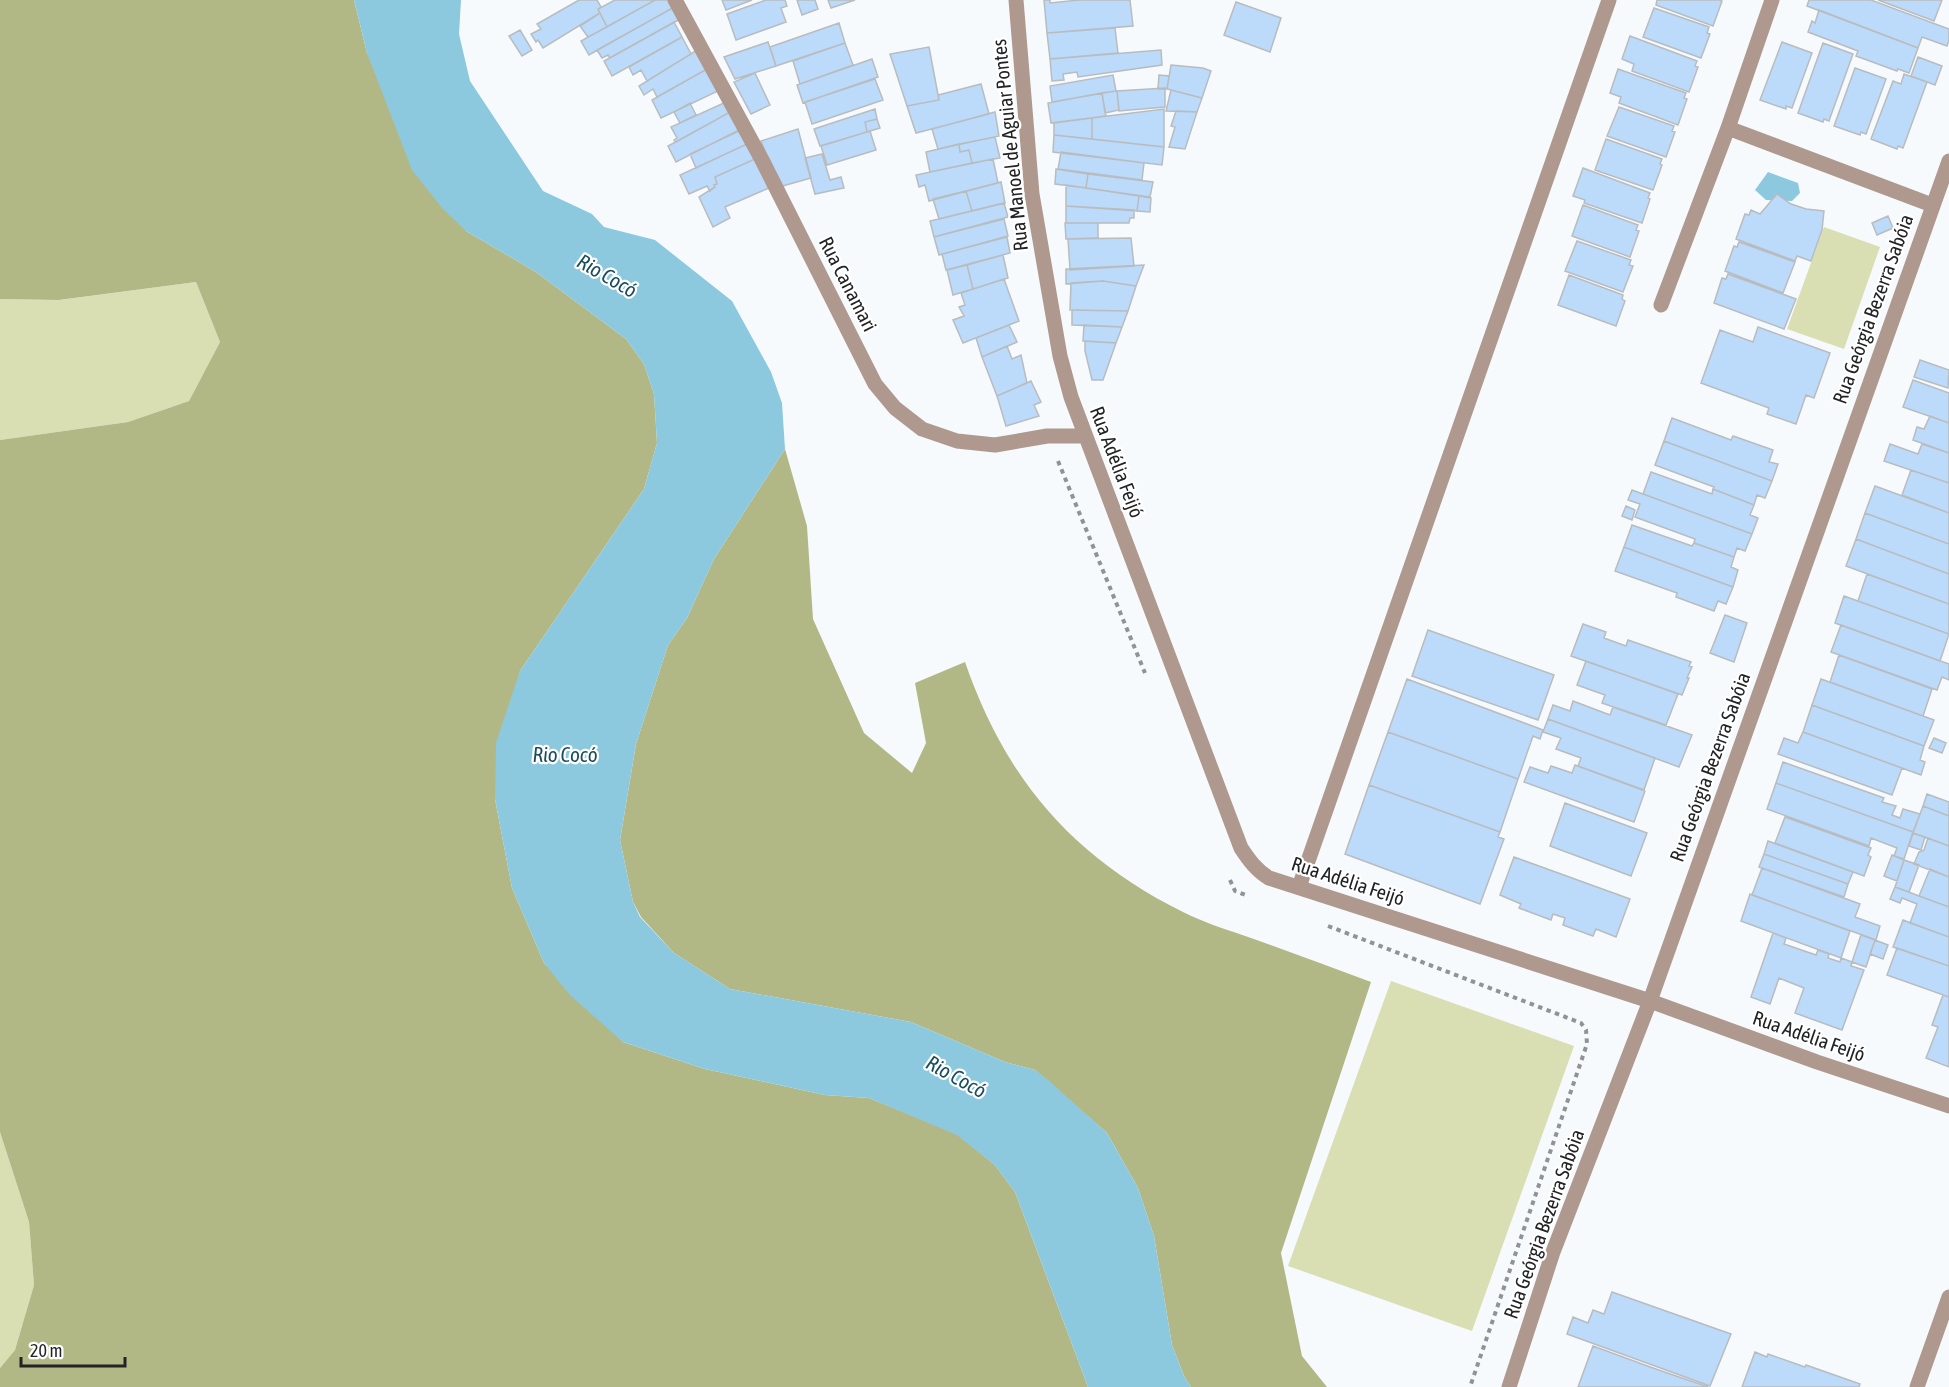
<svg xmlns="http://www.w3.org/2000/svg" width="1949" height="1387" viewBox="0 0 1949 1387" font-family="'Asap Condensed',sans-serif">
	<rect width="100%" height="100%" fill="#f6fafd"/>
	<path fill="#d9deb3" d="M1824,227L1880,247L1844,349L1787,329Z
		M196,282L220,342L189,401L128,422L0,440V299L60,300Z
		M1391,981L1574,1046L1472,1331L1288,1266Z
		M0,1132L29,1222L34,1285L15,1350L0,1368Z"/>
	<path fill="#b2b885" d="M0,0H354L367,53L466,231L536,272L626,339L644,364L654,394L657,443L644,489L520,671L495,799L512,888L544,963L623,1042L705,1069L825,1095L869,1098L957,1134L995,1165L1015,1192L1088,1387H0V1368L15,1350L34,1285L29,1222L0,1132V440L128,422L189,401L220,342L196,282L59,300L0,299Z
		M785,449L807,526L813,619L864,733L912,773L926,743L915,683L965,662C1005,778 1072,857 1183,912C1205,923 1228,930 1251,938C1291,952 1331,967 1371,982L1281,1253L1302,1356L1327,1387H1191L1184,1376L1172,1345L1154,1236L1138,1188L1107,1133L1035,1070L1005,1062L911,1022L730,989L674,953L641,917L633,902L620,840L636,744L668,645L687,618L714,559Z"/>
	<path fill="#8cc9df" d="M354,0H461L459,34L470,81L543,191L592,214L604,227L655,240L732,301L771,372L782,403L785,449L714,559L687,618L668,645L636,744L620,840L633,902L640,917L674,953L730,989L911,1022L1005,1062L1035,1070L1048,1080L1107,1133L1138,1188L1154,1236L1172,1345L1184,1376L1191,1387H1088L1015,1192L995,1165L957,1135L869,1098L825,1095L705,1069L623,1042L570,995L544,963L512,888L495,799L496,743L520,671L644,489L657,443L654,394L644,364L626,339L536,272L466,231L443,209L412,170L367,53Z
		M1768,172L1798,183L1800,193L1792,201L1766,200L1755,190Z"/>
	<path fill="#bcdafa" stroke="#b8bcbf" stroke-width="1.5" d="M579,0H597L601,7L598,9L600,13L543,48L538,40L536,42L531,34L541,29L537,24Z
		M615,0H655L607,27L598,9Z
		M655,0H673L676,6L589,55L581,41Z
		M722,0H752L726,10Z
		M766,0H785L787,6L781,8L786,22L736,40L727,14Z
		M797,0H815L818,9L802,15Z
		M828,0H855L831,8Z
		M1044,0H1050V3L1079,0H1130L1133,26L1047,33Z
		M1657,0H1720L1722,1L1713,26L1656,5Z
		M1809,0H1871L1949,29V40L1947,46L1922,37L1918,48L1807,6Z
		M1878,0H1942L1934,21Z
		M1236,2L1281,18L1270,52L1224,35Z
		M678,5L684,17L610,58L608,55L602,58L597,50Z
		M1654,8L1709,27L1707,33L1710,34L1701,58L1643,37Z
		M1819,10L1918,48L1909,73L1898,69L1897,71L1856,56L1858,51L1808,32L1812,21L1815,23Z
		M600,13L607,27L588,37L580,26Z
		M674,22L682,37L612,76L604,61Z
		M839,23L845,43L776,66L770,47Z
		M1115,28L1118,53L1050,59L1047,33Z
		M520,30L532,50L522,56L509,36Z
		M1630,36L1697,61L1695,66L1698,67L1689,92L1632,71L1634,64L1622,59Z
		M682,37L691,54L647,81L641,70L633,75L629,67Z
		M768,42L776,66L735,79L724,57Z
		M1782,42L1812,53L1792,108L1786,106V109L1760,100Z
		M845,43L853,65L800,84L793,61Z
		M1823,43L1853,54L1830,118L1829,121L1824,119L1823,122L1798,113Z
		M929,47L939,100L907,106L890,54Z
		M697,50L707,69L657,97L653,89L644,95L639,86Z
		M1161,50L1162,65L1078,77L1077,72L1063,74L1064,80L1052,81L1050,59Z
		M1918,57L1942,66L1935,85L1911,76Z
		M872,59L878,77L803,103L797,85Z
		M1171,65L1203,68L1211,71L1202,98L1167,89Z
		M1855,68L1886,79L1866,134L1861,132L1860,135L1834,126Z
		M707,69L718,91L661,118L652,100Z
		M1618,69L1686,93L1684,98L1687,99L1678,125L1619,103L1621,97L1610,93Z
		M755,73L770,105L751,114L734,82Z
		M1904,74L1927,82L1903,148L1898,146L1897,149L1871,139L1893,81L1901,84Z
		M1113,75L1116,91L1052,102L1050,86Z
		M1159,75L1169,76L1167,89H1158Z
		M875,79L883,100L812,124L805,102Z
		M981,84L989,114L916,133L907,106L939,100L938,95Z
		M1165,88V107L1119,111L1117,91Z
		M1171,90L1202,98L1197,112L1166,111Z
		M1117,91L1119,110L1105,113L1102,93Z
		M1102,93L1106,116L1051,123L1048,103Z
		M726,102L732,111L676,142L674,140L677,138L671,127Z
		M690,103L696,115L680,123L674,112Z
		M1619,107L1674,126L1672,131L1675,132L1666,157L1607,136Z
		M875,109L877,119L865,122L867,132L820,146L814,129Z
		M1164,109V147L1092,139V118Z
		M732,111L741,129L676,162L668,146Z
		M1176,111L1197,112L1185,149L1169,147L1175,127L1171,126Z
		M995,112L999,136L938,149L932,129Z
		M1092,118V139L1054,135V123Z
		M877,119L880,128L867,132L865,122Z
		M798,129L811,178L779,187L761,141Z
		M741,130L747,144L696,168L690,154Z
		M870,131L876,150L827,165L821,146Z
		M1054,135L1164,147L1162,165L1053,152Z
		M995,137L1000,158L972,163L969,150L960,152L959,144Z
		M1606,139L1662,159L1660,164L1662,165L1653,190L1595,170Z
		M747,144L755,159L715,177L717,184L714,185L715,187L711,190L710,191L707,186L689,194L680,175Z
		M959,144L960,152L969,150L972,163L930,172L926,152Z
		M1061,152L1144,163L1142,180L1058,169Z
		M822,154L830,180L841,177L844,188L815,194L805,158Z
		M757,158L769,188L725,207L730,218L713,227L699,197L715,187L714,185L717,184L715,177Z
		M993,159L998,183L929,201L925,185L919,187L916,175Z
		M1583,168L1650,193L1648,198L1650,199L1642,223L1584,203L1585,200L1573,196Z
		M1056,169L1088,174L1086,188L1055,184Z
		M1088,174L1153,182L1150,197L1086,188Z
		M1001,182L1005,203L972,211L966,191Z
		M1066,185L1139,196L1137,211L1066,206Z
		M966,191L972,211L939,219L933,199Z
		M1777,194L1791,204L1806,209L1824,211L1822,230L1811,261L1797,256L1795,261L1736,239L1745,214L1749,215L1751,210L1760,214Z
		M1139,196L1151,198L1150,212L1137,211Z
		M1004,203L1008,217L934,237L930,221Z
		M1583,205L1638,225L1636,230L1639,231L1630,257L1572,236Z
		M1066,206L1134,210V218H1130L1129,223H1066Z
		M1888,216L1893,228L1877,235L1872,223Z
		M1004,219L1008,236L939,255L934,237Z
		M1065,223H1098V238L1066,239Z
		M1007,237L1010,253L946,270L942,254Z
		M1131,238L1134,266L1070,270L1068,239Z
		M1577,241L1631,260L1629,265L1633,266L1623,292L1565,271Z
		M1739,242L1795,262L1783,293L1725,271L1734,246L1737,247Z
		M1003,255L1008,278L973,289L967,265Z
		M967,265L973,289L953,295L947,270Z
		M1144,265L1136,286L1103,281L1066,284V269Z
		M1728,274L1796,299L1784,329L1714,303L1722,278L1726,279Z
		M1569,275L1623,295L1622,299L1625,301L1616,326L1558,305Z
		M1004,279L1019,321L963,343L953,320L964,316L959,307L965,305L961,293Z
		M1103,281L1136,286L1128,311L1070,310L1071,283Z
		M1072,310L1126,311H1128L1122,327L1072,325Z
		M1009,325L1017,342L982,357L976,338Z
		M1084,325L1121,327H1122L1116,343L1083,341Z
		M1758,327L1830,353L1814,398L1806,395L1796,424L1767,414L1769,408L1701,383L1720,330L1753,342Z
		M1085,341L1116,343L1103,380H1092L1085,351Z
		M1007,346L1012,359L1021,355L1027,383L997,396L982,357Z
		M1920,360L1949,370L1948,388L1914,377Z
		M1913,380L1949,393V423L1903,407Z
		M1031,381L1041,402L1034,405L1039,416L1006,426L997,396Z
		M1930,416L1949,423V453L1913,440L1917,427L1924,429Z
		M1672,418L1731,440L1733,436L1773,450L1769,462L1778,464L1772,481L1664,441Z
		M1664,441L1772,481L1765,498L1757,495L1754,505L1713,489L1714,487L1655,465Z
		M1890,444L1918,454L1922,444L1949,453V483L1884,461Z
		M1911,470L1949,483V513L1902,495Z
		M1651,472L1712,494L1713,489L1754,505L1750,515L1758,518L1752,534L1643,494Z
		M1875,486L1949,513V544L1865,513Z
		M1632,490L1752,534L1745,551L1737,548L1734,557L1694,543L1695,539L1635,517L1640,504L1628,500Z
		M1626,506L1635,510L1632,520L1622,516Z
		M1865,513L1949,544V574L1856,539Z
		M1632,525L1692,546L1694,543L1734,557L1731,567L1738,570L1733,587L1624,547Z
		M1856,539L1949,574V604L1846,566Z
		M1624,547L1733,587L1726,604L1718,601L1714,611L1676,597L1677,593L1615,571Z
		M1867,574L1949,604V634L1858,601Z
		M1844,596L1949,634L1940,661L1835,623Z
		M1725,615L1747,623L1734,662L1710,653Z
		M1583,624L1606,632L1604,638L1626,646L1628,640L1691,662L1689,666L1692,667L1687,678H1689L1682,695L1571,656Z
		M1841,625L1949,664V680L1942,677L1937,690L1831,652Z
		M1428,630L1554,675L1538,720L1412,676Z
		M1839,655L1932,689L1923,716L1830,682Z
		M1586,661L1678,694L1666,725L1602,703L1605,695L1577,685Z
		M1407,679L1543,730L1540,739L1533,736L1518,779L1388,732Z
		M1821,679L1934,720L1924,746L1812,705Z
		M1573,701L1610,715L1613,707L1692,735L1679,767L1548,719L1553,705L1570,711Z
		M1812,705L1924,746L1920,760L1925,762L1921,775L1803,732Z
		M1548,719L1655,758L1644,790L1578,766L1581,758L1556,749L1561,738L1543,732Z
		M1388,732L1518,779L1500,832L1369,785Z
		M1803,732L1902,768L1892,795L1778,754L1784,738L1798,743Z
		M1934,738L1946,743L1942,753L1929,748Z
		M1783,762L1884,798L1882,802L1896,806L1892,815L1900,818L1903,809L1920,814L1913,832L1776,783Z
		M1575,765L1645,791L1634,822L1524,782L1530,767L1548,773L1551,766L1572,773Z
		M1776,783L1913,832L1904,859L1894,856L1897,848L1871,838L1869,846L1767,809Z
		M1369,785L1500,832L1498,837L1504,839L1480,904L1345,854Z
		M1927,794L1949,802V816L1923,806Z
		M1565,803L1647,833L1631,876L1550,846Z
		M1923,806L1949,816V846L1913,833Z
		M1785,817L1871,848L1868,855L1871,857L1864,876L1775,843Z
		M1913,833L1925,837L1921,850L1909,846Z
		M1928,838L1949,846V877L1914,864L1919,852L1924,850Z
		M1768,841L1853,872L1848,884L1764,854Z
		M1764,854L1848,884L1844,897L1759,867Z
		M1892,855L1904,860L1897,881L1884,876Z
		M1514,857L1630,899L1616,937L1596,929L1593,936L1563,925L1565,918L1553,914L1551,920L1519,908L1521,904L1500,895Z
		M1904,860L1919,865L1909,892L1895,887Z
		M1762,868L1860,904L1855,917L1880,926L1876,940L1752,895Z
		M1930,869L1949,877V907L1919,896Z
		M1895,887L1949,907V937L1910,923L1917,904L1902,898L1900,903L1890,899Z
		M1750,894L1850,931L1841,958L1741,921Z
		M1903,920L1949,937V966L1893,947Z
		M1773,933L1786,938L1784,944L1816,955L1818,950L1829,954L1828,958L1840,962L1841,958L1852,962L1851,966L1864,970L1842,1030L1795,1013L1804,988L1779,978L1770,1004L1751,997Z
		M1861,935L1875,940L1866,967L1852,962Z
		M1875,940L1888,945L1883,959L1870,954Z
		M1897,948L1949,966V997L1887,975Z
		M1943,995L1949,997V1067L1926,1058L1938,1027L1932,1025Z
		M1612,1292L1731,1334L1710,1386L1567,1334L1573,1317L1588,1323L1593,1310L1604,1314Z
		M1593,1346L1653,1368L1708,1387H1578Z
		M1755,1352L1767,1357L1768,1354L1805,1367L1806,1365L1860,1384L1859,1387H1742Z"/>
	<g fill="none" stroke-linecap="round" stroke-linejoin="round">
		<path stroke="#909395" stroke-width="4" stroke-dasharray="4.5 4.5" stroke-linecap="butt" d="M1058,461L1145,673
			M1230,880L1235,891L1248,896
			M1328,926L1581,1023L1586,1030L1587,1044L1470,1387"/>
		<path stroke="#af988e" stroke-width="15" d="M675,0L762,160L875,384L895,408L922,429L957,441L995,445L1047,436H1084
			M1016,0L1032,194L1060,356L1071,397L1241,848C1249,860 1256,870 1269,878L1650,1001L1817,1062L1949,1106
			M1728,128L1932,205
			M1661,305L1728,128L1772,0
			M1299,887L1609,0
			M1509,1387L1553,1252L1650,1001L1949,161
			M1917,1387L1949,1297"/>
	</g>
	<g text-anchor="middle" stroke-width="4.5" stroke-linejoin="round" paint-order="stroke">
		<g font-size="20" fill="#222324" stroke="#fff">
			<text transform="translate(1010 145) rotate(-96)" y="7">Rua Manoel de Aguiar Pontes</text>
			<text transform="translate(848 284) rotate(63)" y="7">Rua Canamari</text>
			<text transform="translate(1873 309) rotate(-70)" y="7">Rua Geórgia Bezerra Sabóia</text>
			<text transform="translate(1117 462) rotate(69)" y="7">Rua Adélia Feijó</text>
			<text transform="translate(1710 767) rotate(-70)" y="7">Rua Geórgia Bezerra Sabóia</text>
			<text transform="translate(1348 881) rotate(18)" y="7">Rua Adélia Feijó</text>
			<text transform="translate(1809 1036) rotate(19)" y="7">Rua Adélia Feijó</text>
			<text transform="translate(1544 1224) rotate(-70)" y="7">Rua Geórgia Bezerra Sabóia</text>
		</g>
		<g font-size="21" font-style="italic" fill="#1a4d5d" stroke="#fff">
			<text transform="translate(607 276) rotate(30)" y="7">Rio Cocó</text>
			<text x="565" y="762">Rio Cocó</text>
			<text transform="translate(956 1077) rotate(29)" y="7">Rio Cocó</text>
		</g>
	</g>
	<path d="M21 1357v9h104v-9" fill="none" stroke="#222324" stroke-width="3"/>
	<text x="30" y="1357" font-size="18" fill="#222324" stroke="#ffffff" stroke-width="4.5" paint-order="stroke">20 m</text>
</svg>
